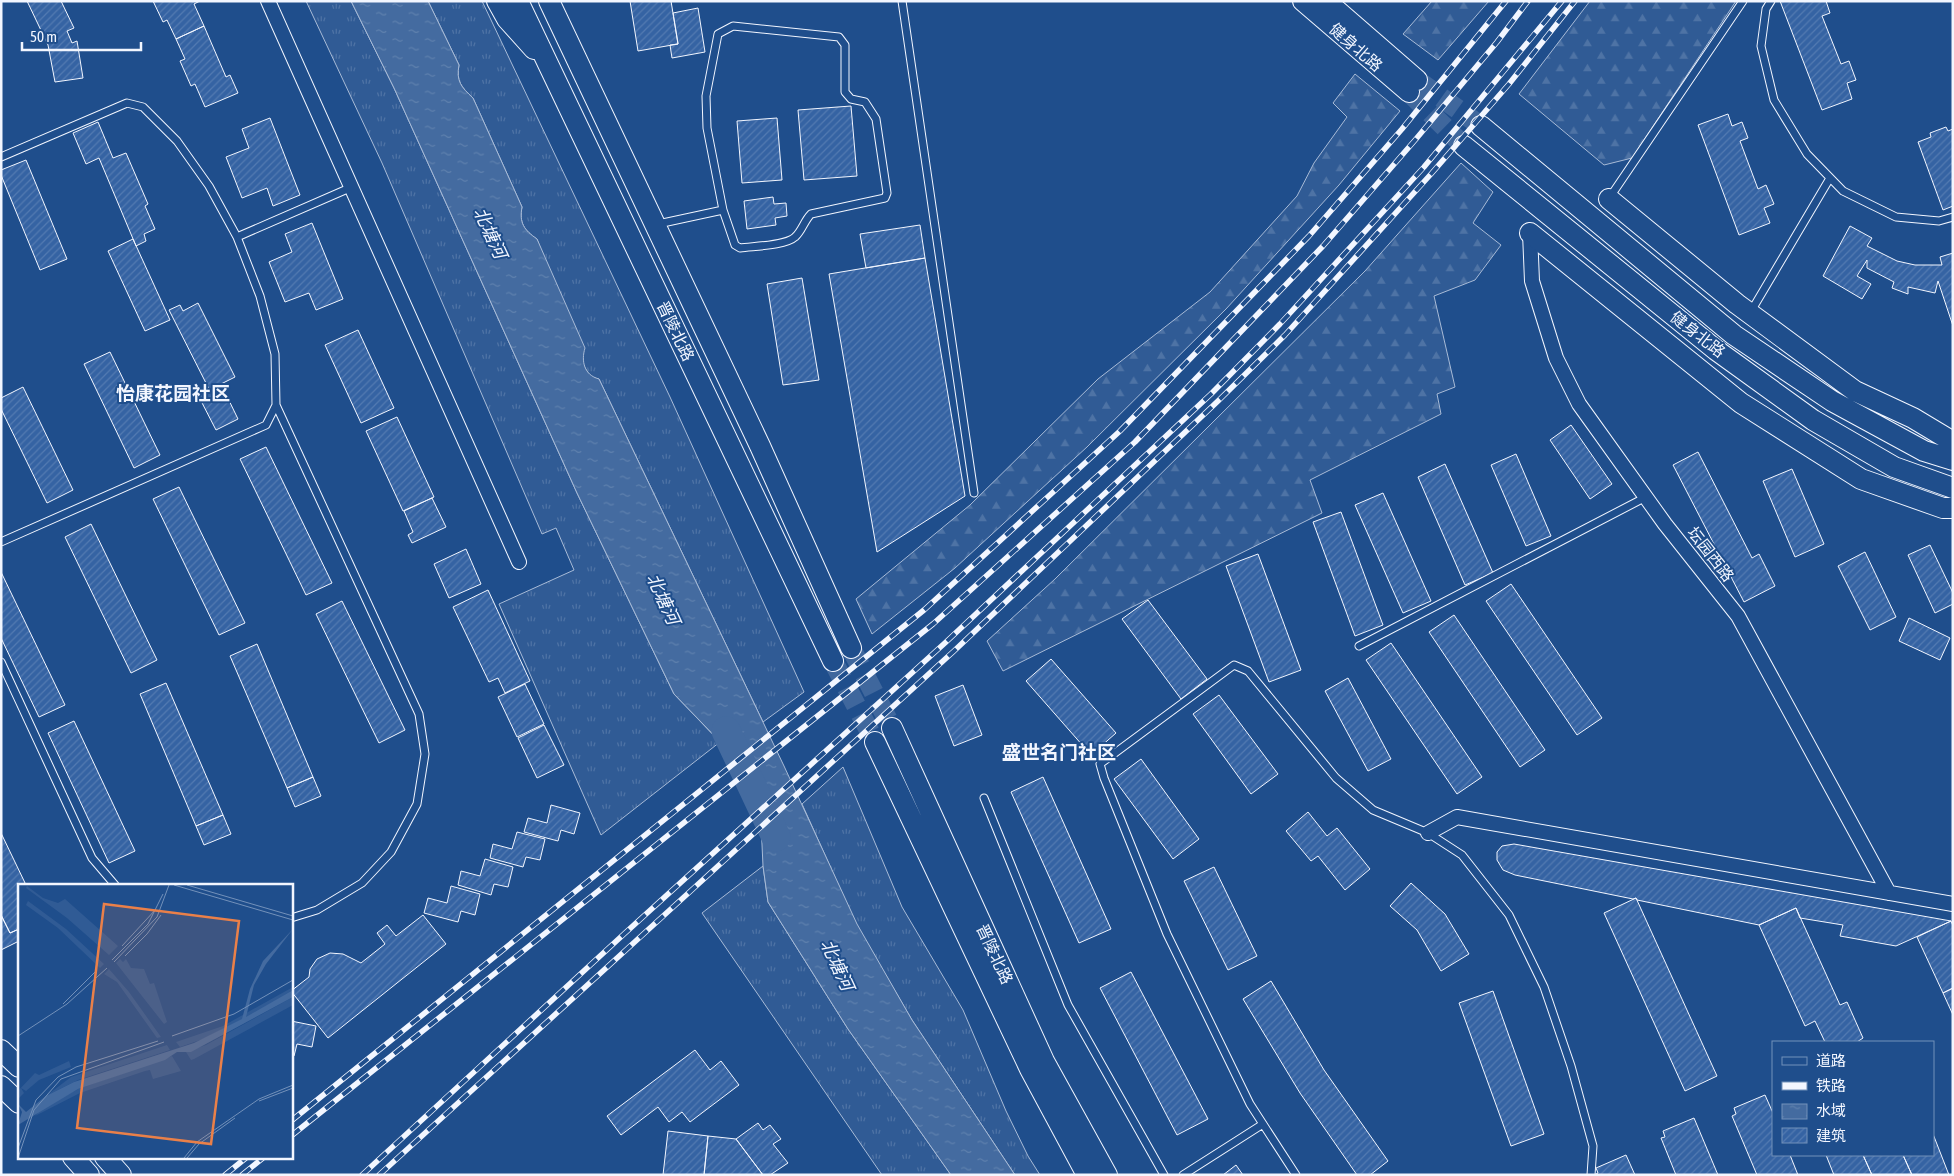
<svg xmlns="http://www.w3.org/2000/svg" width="1954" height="1176" viewBox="0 0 1954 1176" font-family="'Asap Condensed','Noto Sans SC',sans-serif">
	<defs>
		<pattern id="grass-tufts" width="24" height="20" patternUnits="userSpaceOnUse" patternTransform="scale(1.25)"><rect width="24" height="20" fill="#305b95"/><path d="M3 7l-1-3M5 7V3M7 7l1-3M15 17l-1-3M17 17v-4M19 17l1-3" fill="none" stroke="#4e73a5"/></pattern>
		<pattern id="forest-firs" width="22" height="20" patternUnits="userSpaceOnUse" patternTransform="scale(1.25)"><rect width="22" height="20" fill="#305b95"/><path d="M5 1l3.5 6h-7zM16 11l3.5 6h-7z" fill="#4e73a5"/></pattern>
		<pattern id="water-ripples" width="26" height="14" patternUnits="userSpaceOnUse" patternTransform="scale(1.25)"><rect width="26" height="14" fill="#446ba0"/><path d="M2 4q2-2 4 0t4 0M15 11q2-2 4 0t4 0" fill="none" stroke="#5f81ae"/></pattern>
		<pattern id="building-hatch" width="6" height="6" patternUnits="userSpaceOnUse" patternTransform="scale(1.25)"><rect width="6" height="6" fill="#3563a3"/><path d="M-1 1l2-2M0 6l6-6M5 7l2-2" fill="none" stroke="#537ab1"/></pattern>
	</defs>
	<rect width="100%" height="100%" fill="#1f4e8c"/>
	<path fill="url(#grass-tufts)" stroke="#a8bbd7" d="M306,1H351L394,88L577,493L674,694L720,742L601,835L499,604L574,570L556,528L542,534L382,163Z
		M428,1H482L670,397L804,692L763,722L599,379L591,377L585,368L537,239C524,230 519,223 522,207L473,98C461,87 456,81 459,65Z
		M843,767L902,907L963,1010L1006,1111L1028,1156L1040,1175H1015L912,1020L856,924L802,804Z
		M763,866L768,902L848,1029L951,1175H882L702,913Z"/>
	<path fill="url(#forest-firs)" stroke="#a8bbd7" d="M1432,1H1489L1438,60L1403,34Z
		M1590,1H1736L1632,158L1604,165L1519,94Z
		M1355,74L1400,111L1339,185L1226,309L1087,447L955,568L872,634L856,599L970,505L1098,379L1210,292L1297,196L1314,163L1347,117L1333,103Z
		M1461,163L1493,192L1473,223L1501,245L1475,280L1434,296L1455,387L1437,394L1441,414L1310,480L1322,513L1003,671L987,641L1055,579L1365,271Z"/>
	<path fill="url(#water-ripples)" stroke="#a8bbd7" d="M351,1H428L459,65C456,81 461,87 473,98L522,207C519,223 524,230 537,239L585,348C581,361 584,375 599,379L784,766L857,924L912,1020L1015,1175H951L848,1029L768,902L763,866L759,782L674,694L577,493L394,88Z"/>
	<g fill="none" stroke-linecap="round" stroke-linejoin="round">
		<path stroke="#446ba0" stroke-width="29" d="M726,731L776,837"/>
	</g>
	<path fill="url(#building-hatch)" stroke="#f2f6ff" d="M27,1H61L74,28L67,31L72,43L77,41L83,78L55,82L48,45Z
		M153,1H200L194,4L204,26L176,39L167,20L163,22Z
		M630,1H671L678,44L638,51Z
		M1780,1H1826L1830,13L1822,16L1841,64L1849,61L1856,80L1847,83L1852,99L1822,110Z
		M698,8L705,52L672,58L670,45L678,44L673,13Z
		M204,26L226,77L230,75L238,93L205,107L195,84L191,86L180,61L185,59L176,39Z
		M851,106L857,176L804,180L798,110Z
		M1728,114L1732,126L1742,122L1748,138L1740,141L1758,189L1766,185L1774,204L1764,208L1770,223L1739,235L1698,125Z
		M270,118L300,195L273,206L267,188L242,198L226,157L249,148L242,129Z
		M777,118L782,180L742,183L737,121Z
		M98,122L113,158L126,153L148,204L145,206L155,229L144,234L146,241L136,246L99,158L86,164L73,133Z
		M1946,127L1948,131L1953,129V206L1943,210L1918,142L1931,137L1930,133Z
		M26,160L67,259L40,270L1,175V170Z
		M773,197L774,204L786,203L787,216L775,218L776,225L747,229L744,201Z
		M312,223L343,299L316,310L309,293L285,302L269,262L292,252L285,234Z
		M920,225L925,258L866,268L860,234Z
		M1850,226L1872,238L1867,246L1897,261L1915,265H1942L1940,257L1953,253V326L1938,281L1935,293L1908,287V294L1892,288L1894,282L1867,268V260L1857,276L1871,284L1862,299L1823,276Z
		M133,239L170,320L145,331L108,251Z
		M925,258L965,496L877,552L829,274Z
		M802,278L819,380L783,385L767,284Z
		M198,303L235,377L221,384L238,419L216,430L199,397L210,391L169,310L180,305L183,311Z
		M358,330L394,408L361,423L325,345Z
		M110,352L160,455L134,468L84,364Z
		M23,387L73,490L47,503L1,409V398Z
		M397,417L434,497L403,511L366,431Z
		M1571,425L1612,484L1590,499L1550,440Z
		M266,447L332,583L306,595L240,459Z
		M1698,452L1752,558L1759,554L1775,586L1744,602L1673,465Z
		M1516,454L1551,536L1526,546L1491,465Z
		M1445,464L1493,573L1465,585L1418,477Z
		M1792,469L1824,544L1795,557L1763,481Z
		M179,487L245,623L219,635L153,499Z
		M1383,493L1431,601L1403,613L1355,505Z
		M432,498L446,527L412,543L408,535L413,532L404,511Z
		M1341,512L1383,625L1355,636L1313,522Z
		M91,524L157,660L131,673L65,537Z
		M1930,545L1953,593V604L1935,613L1908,555Z
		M466,549L481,584L449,598L434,564Z
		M1865,552L1896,617L1870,630L1838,566Z
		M1258,554L1301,670L1269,682L1226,566Z
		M1,572L65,705L39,717L1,638Z
		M1511,584L1602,718L1577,735L1486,601Z
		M488,590L530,681L505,693L498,678L489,682L453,607Z
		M1148,600L1207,679L1181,699L1122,619Z
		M342,601L405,730L379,743L316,614Z
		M1454,615L1545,750L1520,767L1429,632Z
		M1909,618L1950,638L1940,660L1899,641Z
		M1391,643L1482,777L1457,794L1366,660Z
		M257,644L313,777L287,788L230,656Z
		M1051,659L1116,733L1091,755L1026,681Z
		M1348,678L1391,759L1368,771L1325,691Z
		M166,683L223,815L196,826L140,694Z
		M525,684L544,724L517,737L498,697Z
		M963,685L982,735L954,746L935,696Z
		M1219,695L1278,774L1251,794L1193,714Z
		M74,721L135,851L109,863L48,733Z
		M544,725L564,765L537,778L518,738Z
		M1141,759L1199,839L1173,859L1114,779Z
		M313,777L321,796L295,807L287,788Z
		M1043,777L1111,929L1079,943L1011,792Z
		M551,805L580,813L574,834L561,830L558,841L524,832L528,818L547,823Z
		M1308,812L1327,836L1337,828L1370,869L1345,890L1318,856L1311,861L1286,831Z
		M223,815L231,834L204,845L196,826Z
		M517,832L545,839L540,860L526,857L523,867L490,858L493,844L512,849Z
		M1,833L26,885H19V929L10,933L1,915Z
		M1514,844L1951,921L1896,946L1840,936L1843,925L1800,918L1796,908L1759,925L1637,900L1636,898L1633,899L1515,875L1503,870L1497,860V852L1502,846Z
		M485,859L513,867L508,887L494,884L491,895L458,885L461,871L480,876Z
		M1214,867L1257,956L1228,970L1184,881Z
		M1411,883L1445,914L1469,954L1441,971L1417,930L1390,906Z
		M451,886L480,894L475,915L461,911L458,922L424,913L428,898L447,903Z
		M1636,898L1717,1076L1685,1091L1604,913Z
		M1796,908L1840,1005L1847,1002L1863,1038L1857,1042H1825L1815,1021L1805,1026L1759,925Z
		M1,915L10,933L19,929V941L1,950Z
		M423,915L446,944L328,1038L291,991L309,977L310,969L317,959L330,953L343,954L361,963L385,944L377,933L387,925L396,936Z
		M1951,921L1953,926V988L1943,993L1917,937Z
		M1131,972L1208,1119L1177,1135L1100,988Z
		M1271,981L1324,1070L1388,1161L1370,1175H1357L1300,1093L1243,999Z
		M1953,988V1015L1943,993Z
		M1493,991L1544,1134L1511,1146L1459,1003Z
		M291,1021L316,1026L312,1047L297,1044L294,1056L291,1055Z
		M695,1050L710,1070L721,1061L739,1085L690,1122L682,1112L669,1122L658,1107L621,1135L607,1116Z
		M1765,1095L1773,1113V1155H1790L1798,1175H1757L1732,1116L1736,1114L1734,1108Z
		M1694,1118L1718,1175H1676L1661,1138L1665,1137L1663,1131Z
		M758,1123L763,1130L770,1125L781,1139L773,1144L788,1163L770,1175H763L736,1139Z
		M668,1131L708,1136L704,1175H663Z
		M1933,1134L1949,1175H1912L1903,1155H1933Z
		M708,1136L736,1139L763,1175H704Z
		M1626,1155L1635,1175H1594L1598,1173L1596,1168Z
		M1826,1155H1863L1872,1175H1834Z
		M1863,1155H1903L1912,1175H1872Z
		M1236,1165L1243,1175H1223Z"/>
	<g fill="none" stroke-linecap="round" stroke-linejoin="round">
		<path stroke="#3f679d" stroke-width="20" stroke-dasharray="20 10" stroke-linecap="butt" d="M1417,80L1481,126
			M1409,92L1464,146
			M851,648L892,728
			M833,661L875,742"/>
		<defs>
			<path id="service" d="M902,1L974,493
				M1771,1L1766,9L1761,46L1774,100L1807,154L1843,191L1896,217L1939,221L1953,217
				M1,157L127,103L143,107L177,141L209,186L237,237L260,296L275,354L276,405L266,425L1,542
				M1610,197L1743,1
				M658,224L723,210L707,128L706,96L718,34L733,26L839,37L845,45V92L851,99L865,102L876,119L887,193L885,198L811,214C804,221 802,231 795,237C785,246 753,246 740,248L735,245L723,210
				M237,237L352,187
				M1750,313L1830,178
				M276,405L419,714L425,754L417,804L391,852L362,883L317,910L291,918
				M1359,646L1646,497
				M1,662L92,858L115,885
				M984,798L1068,1005L1164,1175
				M1183,1175L1263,1124
				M1296,1175L1250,1104L1167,934L1104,778L1100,764L1234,665L1248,671L1336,778L1373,810L1428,833L1462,855L1509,915L1544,987L1571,1066L1593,1146L1591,1175"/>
			<path id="minor" d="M268,1L519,562
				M1530,233L1532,281L1556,358L1579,404L1665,524L1738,616L1889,893
				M1428,833L1457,817L1953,904"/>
			<path id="secondary" d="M497,1L507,19L534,49
				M518,1L833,661
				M549,1L760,446L851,648
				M1303,1L1409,92
				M1326,1L1417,80
				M1481,126L1734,335L1832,401L1924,451L1953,460
				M1464,146L1716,350L1813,420L1894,467L1953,488
				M1609,199L1737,304L1855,391L1913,418L1953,442
				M1530,233L1741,403L1861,479L1943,508H1953
				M892,728L1044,1061L1107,1175
				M875,742L1030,1069L1087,1175
				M1,1050L19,1067
				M1,1086L19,1103
				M73,1157L89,1175
				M105,1157L121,1175"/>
		</defs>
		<use href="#service" stroke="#f2f6ff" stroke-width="9"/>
		<use href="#minor" stroke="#f2f6ff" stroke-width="16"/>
		<use href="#secondary" stroke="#f2f6ff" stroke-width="22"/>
		<use href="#service" stroke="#1f4e8c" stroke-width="7"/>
		<use href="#minor" stroke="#1f4e8c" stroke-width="14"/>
		<use href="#secondary" stroke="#1f4e8c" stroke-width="20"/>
		<defs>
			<path id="rail" d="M291,1121L924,610L1120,431L1309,236L1402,129L1506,1
				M291,1136L933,624L1135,442L1323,246L1416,139L1497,42L1528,1
				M225,1175L247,1157
				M242,1175L264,1157
				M362,1175L624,934L946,642L1211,394L1280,324L1424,167L1562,1
				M379,1175L954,651L1218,401L1285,335L1431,174L1509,84L1575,1"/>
		</defs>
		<use href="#rail" stroke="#f2f6ff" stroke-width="5.5"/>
		<use href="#rail" stroke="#1f4e8c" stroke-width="4" stroke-dasharray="11" stroke-linecap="butt"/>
	</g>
	<g text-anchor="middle" stroke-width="4" stroke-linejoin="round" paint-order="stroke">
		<g font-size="16" fill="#f2f6ff" stroke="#1f4e8c">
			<text transform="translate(1356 47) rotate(41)" y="6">健身北路</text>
			<text transform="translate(676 331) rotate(64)" y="6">晋陵北路</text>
			<text transform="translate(1698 334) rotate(38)" y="6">健身北路</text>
			<text transform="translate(1711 554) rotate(52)" y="6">坛园西路</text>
			<text transform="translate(995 954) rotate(65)" y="6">晋陵北路</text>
		</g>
		<g font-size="18" font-style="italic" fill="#f2f6ff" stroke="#1f4e8c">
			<text transform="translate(490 233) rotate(65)" y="6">北塘河</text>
			<text transform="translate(663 599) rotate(65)" y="6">北塘河</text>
			<text transform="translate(837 965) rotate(65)" y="6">北塘河</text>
		</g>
		<g font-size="19" font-weight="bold" fill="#f2f6ff" stroke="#1f4e8c">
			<text x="173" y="400">怡康花园社区</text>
			<text x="1059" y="759">盛世名门社区</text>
		</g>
	</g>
	<g transform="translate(18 884)">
		<rect width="275" height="275" fill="#1f4e8c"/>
		<path d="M275,103V106L235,130L188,154L162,163L158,158L205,142ZM275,113V121L176,175L173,176L168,168L188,161ZM149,161L152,166L60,196L28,212L53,193ZM154,172L163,187L135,195L132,186L127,187L62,209L17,232L23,225L60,205ZM51,177L53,183L21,196L8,207L3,204L6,209L0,215V207L17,189L21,191Z" fill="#305b95"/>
		<path d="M9,2L25,14L40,19L47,15L100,62L91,71L49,34L8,4ZM10,17L48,45L86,80L82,84L40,44L8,21ZM102,75L105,78L108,75L113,84L126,85L132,100L136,99L149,138L146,140L98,79ZM91,85L111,108L143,153L139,154L99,98L86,90Z" fill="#305b95"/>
		<path d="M275,45L248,80L236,101L228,133L275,106V113L173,168H159L147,176L60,205L0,241L4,228L0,220L8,228L28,212L56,198L176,159L224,135L232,105L245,77Z" fill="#446ba0"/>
		<path fill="none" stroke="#7391ba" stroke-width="1" d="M156,1L275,36M169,1L275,32M104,62L138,25M107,72L129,50L143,31M94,76L130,40L145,10M96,78L139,33L151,1M45,120L77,88M0,152L49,120L89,84M154,152L216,130L275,96M241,217L275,204M0,264L18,216L40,193L58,183L140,157M0,274L16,226L43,195L146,158M166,274L179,258L241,215L275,201M169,274L181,260L217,234"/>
		<path fill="#ea8049" fill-opacity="0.15" stroke="#ea8049" stroke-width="2.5" d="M86,20L221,37L193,260L59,244Z"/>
		<rect width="275" height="275" fill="none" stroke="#f2f6ff" stroke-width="2.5"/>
	</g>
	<rect width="1954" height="1176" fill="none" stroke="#f2f6ff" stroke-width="5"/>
	<rect x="1772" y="1041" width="162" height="115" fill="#1f4e8c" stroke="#7391ba"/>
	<rect x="1782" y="1057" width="25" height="8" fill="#1f4e8c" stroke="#7391ba"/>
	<text x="1816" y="1066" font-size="15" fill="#f2f6ff">道路</text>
	<rect x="1782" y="1082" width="25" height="8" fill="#f2f6ff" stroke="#7391ba"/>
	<text x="1816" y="1091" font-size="15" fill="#f2f6ff">铁路</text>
	<rect x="1782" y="1104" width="25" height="15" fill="url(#water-ripples)" stroke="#7391ba"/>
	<text x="1816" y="1116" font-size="15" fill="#f2f6ff">水域</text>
	<rect x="1782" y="1128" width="25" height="15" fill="url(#building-hatch)" stroke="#7391ba"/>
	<text x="1816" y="1141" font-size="15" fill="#f2f6ff">建筑</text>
	<path d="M22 42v8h119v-8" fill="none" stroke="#f2f6ff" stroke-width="2.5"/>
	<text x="30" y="42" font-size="15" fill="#f2f6ff" stroke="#1f4e8c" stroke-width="4" paint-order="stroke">50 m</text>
</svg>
